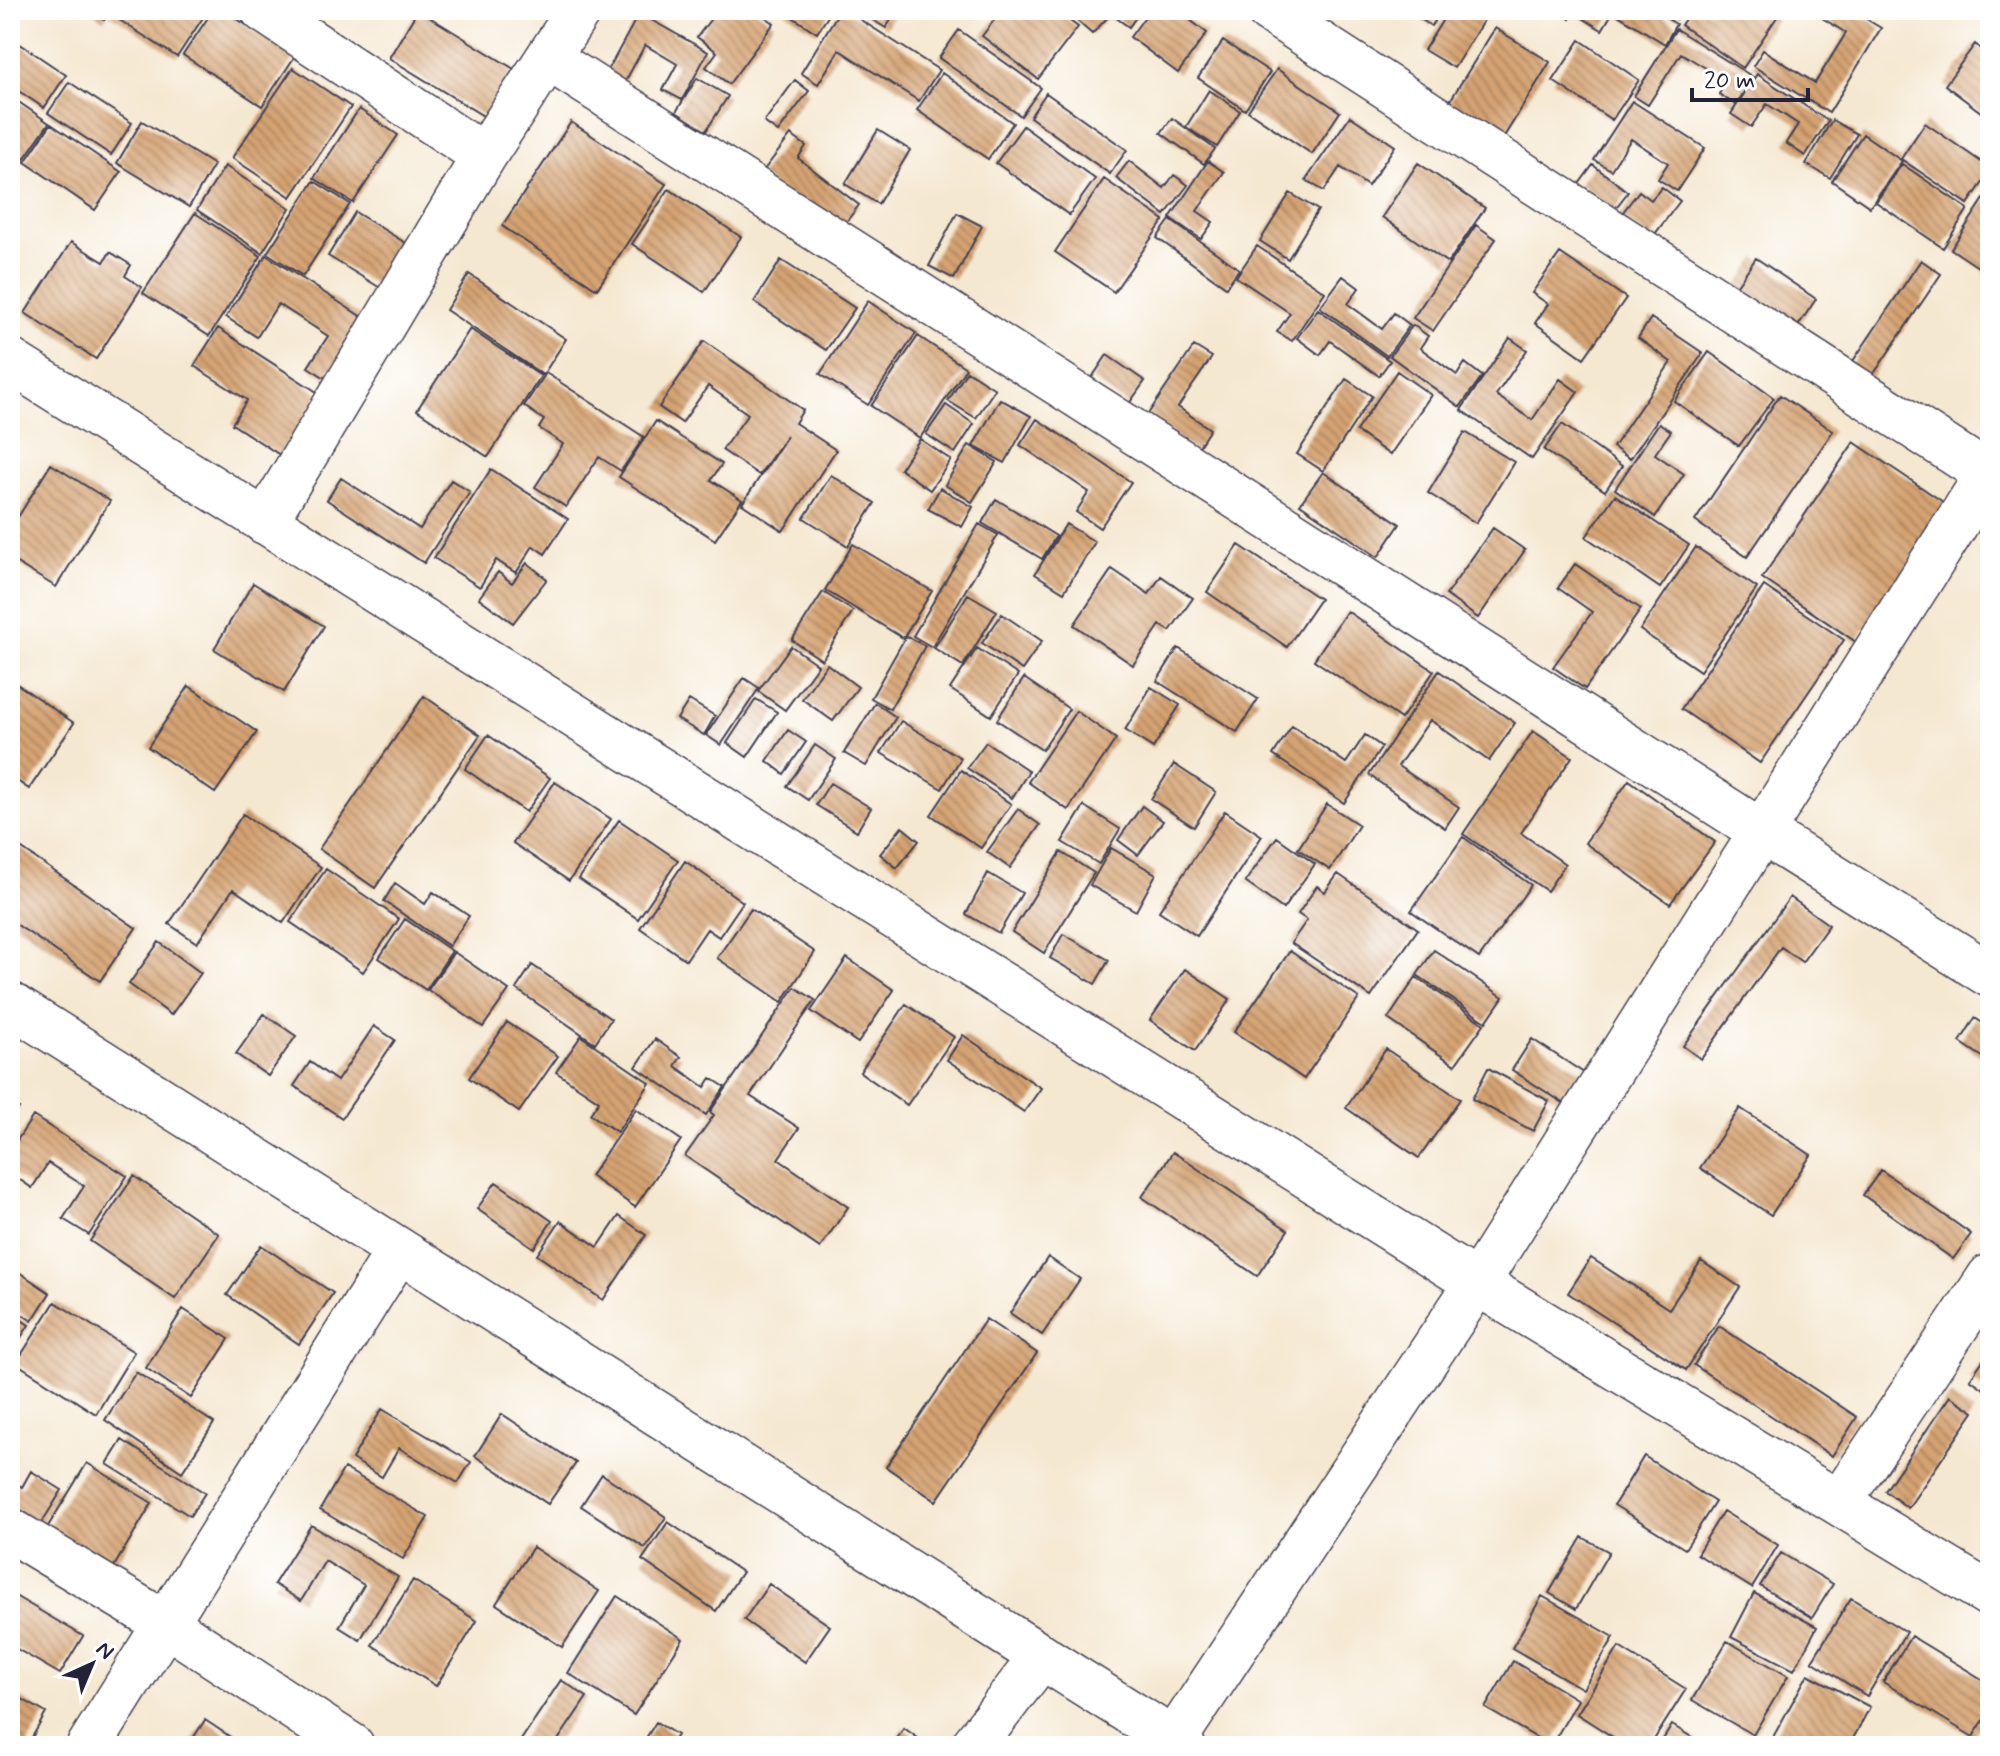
<svg xmlns="http://www.w3.org/2000/svg" width="2000" height="1756" viewBox="0 0 2000 1756" font-family="Mynerve,sans-serif">
	<defs>
		<pattern id="building-back-hatch" width="6" height="6" patternUnits="userSpaceOnUse" patternTransform="scale(2)"><rect width="6" height="6" fill="#d5a372"/><path d="M-1 5l2 2M0 0l6 6M5-1l2 2" fill="none" stroke="#ac845f"/></pattern>
	</defs>
	<rect width="100%" height="100%" fill="#fff"/>
	<filter id="ink" filterUnits="userSpaceOnUse"><feTurbulence type="fractalNoise" baseFrequency=".0125" numOctaves="2"/><feDisplacementMap in="SourceGraphic" scale="16" xChannelSelector="R" yChannelSelector="G"/><feConvolveMatrix kernelMatrix="1 2 1 2 8 2 1 2 1" color-interpolation-filters="sRGB"/></filter>
	<filter id="wash" filterUnits="userSpaceOnUse"><feTurbulence type="fractalNoise" baseFrequency=".006" numOctaves="4" result="noise"/><feDisplacementMap in="SourceGraphic" scale="32" xChannelSelector="R" yChannelSelector="G"/><feGaussianBlur stdDeviation="1.8" result="paint"/><feColorMatrix in="noise" values="0 0 0 0 0 0 0 0 0 0 0 0 0 0 0 0 0 1.4 0 .05"/><feComposite in="paint" operator="in"/></filter>
	<g filter="url(#wash)">
		<rect width="100%" height="100%" fill="#f5e8d1"/>
		<g id="blocks">
			<path fill="url(#building-back-hatch)" d="M89,10H110L104,20Z
				M112,10H208L177,57L110,14Z
				M213,10H223L295,56L262,106L183,55Z
				M418,10L514,69L485,117L389,58Z
				M714,10H755L774,23L729,84L706,67L717,52L697,37L716,12Z
				M782,10H832L817,33Z
				M840,10H845L939,70L919,101L839,50L818,84L801,73Z
				M856,10H897L886,28Z
				M946,10H962L957,18Z
				M1002,10H1055L1078,27L1038,79L982,36Z
				M1065,10H1104L1110,15L1092,34Z
				M1109,10H1141L1129,27L1108,12Z
				M1150,10H1177L1207,33L1178,73L1130,37Z
				M1407,10H1443L1431,26Z
				M1449,10H1490L1454,68L1424,50Z
				M1558,10H1576L1570,19Z
				M1585,10H1653L1676,24L1665,44L1613,12L1602,30L1581,17Z
				M1663,10H1682L1676,19Z
				M1691,10H1773L1779,14L1743,68L1681,25Z
				M1822,10H1851L1881,28L1829,113L1753,66L1763,50L1815,83L1846,33L1819,16Z
				M639,13L708,52L682,100L663,90L677,64L645,45L625,82L607,72Z
				M1495,28L1550,62L1500,143L1445,109Z
				M1676,29L1753,77L1736,105L1719,94L1727,81L1681,53L1648,105L1634,96Z
				M959,30L1041,88L1021,116L939,58Z
				M10,37L66,75L44,108L10,85Z
				M1580,40L1639,80L1612,120L1553,81Z
				M1223,41L1270,72L1245,110L1198,78Z
				M1975,44L1990,56V119L1945,85Z
				M293,68L351,107L291,197L232,158Z
				M1277,69L1340,112L1312,154L1248,111Z
				M942,73L1013,123L988,159L917,110Z
				M1757,74L1828,121L1805,156L1786,143L1798,124L1767,104L1751,127L1731,114Z
				M697,78L728,96L706,131L676,112Z
				M795,80L809,91L778,132L764,122Z
				M69,82L132,123L111,155L48,113Z
				M1209,90L1240,111L1217,147L1186,127Z
				M1046,93L1127,150L1110,174L1030,117Z
				M10,96L49,123L10,179Z
				M1632,101L1705,148L1677,191L1658,179L1668,163L1631,139L1611,170L1594,160Z
				M359,109L398,135L353,203L314,178Z
				M1350,116L1395,146L1368,186L1340,167L1324,191L1306,180Z
				M1172,118L1215,149L1204,164L1161,133Z
				M1832,120L1857,134L1830,178L1806,164Z
				M142,121L214,165L189,207L117,163Z
				M571,122L666,184L597,289L502,226Z
				M1925,123L1990,168V172L1968,204L1901,159Z
				M51,124L121,172L95,210L25,162Z
				M1023,126L1095,179L1069,215L996,163Z
				M878,130L910,150L878,204L845,184Z
				M1863,134L1902,161L1870,207L1832,181Z
				M791,135L806,146L798,158L859,205L837,234L760,175Z
				M1129,161L1164,188L1174,175L1188,185L1165,215L1116,178Z
				M1208,161L1224,172L1197,211L1213,222L1201,239L1170,218Z
				M1418,163L1485,208L1448,263L1382,217Z
				M1902,164L1968,209L1943,248L1876,202Z
				M1593,165L1628,192L1614,210L1579,184Z
				M225,166L290,208L262,253L197,210Z
				M1104,179L1164,220L1114,292L1055,252Z
				M314,181L350,204L303,276L267,253Z
				M1662,187L1680,201L1651,239L1620,216L1639,191L1651,200Z
				M669,189L741,237L704,292L632,244Z
				M1290,193L1318,210L1288,259L1260,241Z
				M1984,199L1990,203V275L1951,249Z
				M355,212L409,245L382,289L328,256Z
				M195,213L261,256L209,336L143,293Z
				M957,213L982,226L954,279L929,266Z
				M1170,220L1239,269L1226,287L1157,238Z
				M1476,225L1496,239L1433,331L1413,318Z
				M71,242L104,262L110,252L131,265L125,276L142,287L96,359L25,313Z
				M1257,246L1325,292L1292,341L1277,332L1290,313L1236,277Z
				M1560,253L1626,298L1584,358L1535,323L1548,304L1532,293Z
				M266,255L365,319L327,379L308,367L328,336L278,304L257,337L226,317Z
				M1756,258L1816,299L1796,329L1735,288Z
				M781,260L855,308L826,350L754,302Z
				M1921,260L1941,274L1871,378L1851,364Z
				M469,274L566,339L543,375L446,310Z
				M1343,276L1359,288L1348,304L1382,329L1394,313L1410,325L1387,356L1320,307Z
				M868,301L916,333L868,405L820,374Z
				M1318,309L1390,361L1379,376L1330,341L1320,355L1297,338Z
				M1651,318L1703,353L1630,459L1613,447L1671,362L1638,338Z
				M1413,325L1428,336L1420,348L1457,375L1465,363L1482,376L1460,407L1390,356Z
				M218,328L320,394L280,455L232,424L247,400L194,366Z
				M470,329L541,376L488,457L417,410Z
				M918,336L966,368L920,438L871,406Z
				M1510,338L1527,350L1496,395L1532,420L1560,379L1578,392L1532,459L1461,410Z
				M704,341L803,410L795,423L836,450L783,531L742,504L787,436L759,475L722,450L748,414L708,386L682,423L659,407Z
				M1194,346L1212,357L1178,407L1210,429L1196,451L1146,417Z
				M1709,352L1774,398L1739,446L1674,401Z
				M1107,355L1145,381L1128,405L1091,379Z
				M967,371L995,389L976,418L948,401Z
				M1397,371L1431,395L1390,455L1356,431Z
				M546,373L644,437L621,471L599,457L566,507L535,487L563,444L539,428L544,420L524,406Z
				M1346,379L1372,396L1323,471L1297,454Z
				M1780,395L1833,431L1747,557L1695,521Z
				M1000,399L1031,416L1005,463L973,446Z
				M946,405L974,424L955,453L926,434Z
				M1037,419L1131,482L1100,528L1076,512L1089,492L1020,445Z
				M656,421L722,464L711,480L742,500L715,540L619,477Z
				M1659,423L1671,431L1655,454L1684,474L1655,517L1615,489Z
				M1562,424L1622,466L1605,491L1544,450Z
				M1465,432L1514,462L1476,523L1428,493Z
				M920,439L951,460L930,490L900,469Z
				M1854,442L1949,506L1856,642L1762,578Z
				M969,445L997,462L972,502L945,485Z
				M51,464L110,501L56,587L10,559V530Z
				M491,469L568,519L545,554L533,546L516,573L496,560L480,587L434,558Z
				M1323,472L1400,524L1378,557L1300,504Z
				M831,475L875,503L848,546L804,518Z
				M341,478L420,529L451,480L470,492L424,563L327,500Z
				M940,488L973,507L962,527L928,509Z
				M1615,495L1689,545L1660,588L1586,537Z
				M996,499L1056,536L1042,559L982,523Z
				M979,524L998,535L932,647L913,636Z
				M1066,524L1095,542L1064,592L1035,574Z
				M1493,528L1525,550L1478,618L1446,595Z
				M853,544L932,591L903,638L825,590Z
				M1239,545L1320,599L1287,647L1207,592Z
				M1696,547L1757,588L1700,671L1640,630Z
				M527,563L547,579L513,623L479,598L498,572L512,583Z
				M1575,564L1641,609L1585,689L1553,667L1592,612L1558,588Z
				M1112,569L1149,594L1161,576L1193,598L1170,631L1160,625L1133,665L1074,625Z
				M253,583L324,626L284,692L214,649Z
				M1764,586L1844,640L1760,763L1681,709Z
				M823,592L853,611L822,660L792,640Z
				M968,594L997,611L963,666L934,648Z
				M1347,611L1434,671L1401,719L1314,660Z
				M1002,614L1042,641L1022,670L982,643Z
				M906,636L925,646L890,709L871,698Z
				M791,646L818,665L785,710L758,691Z
				M977,648L1018,675L991,716L950,689Z
				M1178,648L1258,699L1237,732L1157,681Z
				M827,664L858,687L833,721L802,699Z
				M1439,671L1515,723L1489,761L1430,720L1398,766L1459,807L1445,828L1369,775Z
				M744,678L759,688L721,745L706,735Z
				M1024,678L1069,709L1042,750L997,720Z
				M14,682L74,723L29,789L10,776V687Z
				M189,686L257,732L215,793L148,747Z
				M1151,687L1180,705L1153,748L1125,730Z
				M424,696L480,735L375,888L319,849Z
				M756,699L777,712L747,757L727,743Z
				M689,700L715,716L704,735L677,719Z
				M875,703L896,717L866,766L844,753Z
				M1076,711L1116,739L1068,810L1028,782Z
				M901,721L961,758L942,789L881,753Z
				M1292,726L1346,763L1365,735L1382,747L1344,803L1273,755Z
				M788,730L806,742L784,774L767,761Z
				M1533,731L1572,757L1521,833L1565,864L1547,891L1463,834Z
				M488,735L550,778L526,812L465,769Z
				M986,742L1029,771L1012,798L967,768Z
				M815,745L836,759L808,800L787,786Z
				M1174,764L1216,792L1194,827L1151,799Z
				M961,770L1011,804L981,848L931,815Z
				M1629,780L1715,842L1670,904L1585,843Z
				M555,782L611,819L569,881L513,843Z
				M830,783L871,808L857,831L816,805Z
				M1327,804L1359,825L1330,870L1298,849Z
				M1084,806L1120,829L1099,864L1062,842Z
				M1142,806L1163,821L1138,855L1118,840Z
				M1018,809L1040,825L1010,868L987,852Z
				M1225,811L1262,836L1197,936L1159,911Z
				M243,814L321,867L283,923L233,889L197,943L169,924Z
				M619,820L678,860L638,919L579,879Z
				M902,827L919,841L897,868L880,854Z
				M1277,837L1315,864L1283,909L1245,882Z
				M1463,837L1531,885L1479,958L1411,911Z
				M12,842L136,928L100,981L10,920V845Z
				M1111,848L1156,874L1136,911L1090,885Z
				M1061,852L1094,873L1044,953L1012,932Z
				M685,861L743,902L719,937L707,929L686,960L640,928Z
				M326,869L399,919L363,972L290,922Z
				M988,873L1022,893L999,933L966,914Z
				M1338,874L1418,929L1371,997L1291,943L1307,920L1298,914L1317,886L1325,892Z
				M395,883L425,904L433,892L469,916L449,946L384,901Z
				M1790,897L1829,925L1802,962L1781,947L1701,1059L1683,1046Z
				M751,909L815,952L782,1002L717,958Z
				M405,919L452,951L426,990L379,958Z
				M1063,934L1109,960L1095,984L1050,958Z
				M159,942L201,973L171,1015L129,984Z
				M1434,950L1503,997L1486,1022L1417,975Z
				M1290,951L1359,998L1304,1079L1234,1032Z
				M454,952L509,990L483,1027L428,990Z
				M847,958L894,990L858,1043L811,1011Z
				M532,965L611,1019L595,1043L516,989Z
				M1185,969L1230,999L1195,1051L1150,1020Z
				M1416,977L1484,1024L1455,1065L1388,1019Z
				M795,987L815,1000L750,1096L799,1128L778,1159L848,1207L820,1248L685,1156L714,1115L710,1112Z
				M906,1004L954,1037L907,1105L860,1072Z
				M264,1014L296,1036L268,1076L236,1054Z
				M1975,1018L1990,1028V1062L1960,1042Z
				M507,1022L558,1056L519,1112L469,1078Z
				M374,1026L395,1040L342,1118L294,1086L310,1062L337,1081Z
				M963,1035L1041,1088L1024,1112L947,1060Z
				M581,1036L650,1083L617,1132L590,1114L599,1101L556,1072Z
				M655,1039L681,1057L675,1066L705,1087L711,1078L725,1087L706,1115L636,1067Z
				M1532,1039L1584,1073L1565,1104L1512,1070Z
				M1386,1049L1460,1099L1419,1158L1346,1108Z
				M1488,1068L1549,1101L1533,1131L1472,1099Z
				M10,1102L19,1108L10,1121Z
				M1740,1108L1811,1155L1771,1215L1700,1168Z
				M636,1109L681,1140L635,1207L590,1176Z
				M33,1116L127,1176L89,1235L63,1219L84,1186L48,1163L32,1188L10,1173V1151Z
				M1173,1152L1288,1230L1257,1276L1142,1197Z
				M1881,1170L1971,1234L1953,1259L1863,1195Z
				M134,1176L219,1234L175,1299L90,1241Z
				M496,1182L552,1221L534,1248L477,1209Z
				M619,1216L646,1235L603,1300L537,1255L560,1221L598,1247Z
				M261,1245L333,1293L299,1344L227,1295Z
				M1048,1257L1080,1279L1042,1335L1010,1313Z
				M1591,1258L1669,1309L1701,1261L1740,1287L1686,1370L1568,1293Z
				M10,1266L50,1293L32,1321L10,1306Z
				M55,1302L134,1352L96,1414L16,1363Z
				M183,1309L229,1339L191,1398L146,1368Z
				M10,1312L29,1325L10,1354Z
				M986,1319L1037,1353L936,1501L886,1467Z
				M1719,1326L1857,1417L1832,1456L1694,1365Z
				M1990,1350V1393L1970,1379Z
				M136,1372L214,1423L182,1472L105,1420Z
				M1950,1396L1974,1412L1908,1508L1885,1491Z
				M382,1409L471,1462L458,1483L399,1448L382,1477L352,1459Z
				M502,1414L576,1463L548,1504L475,1456Z
				M122,1440L205,1493L190,1516L107,1464Z
				M1644,1456L1715,1502L1685,1549L1614,1505Z
				M87,1463L152,1503L113,1568L47,1528Z
				M344,1468L428,1517L403,1559L320,1510Z
				M31,1471L62,1490L39,1527L10,1510V1480L22,1487Z
				M602,1474L666,1517L645,1548L581,1506Z
				M1723,1511L1778,1545L1752,1588L1697,1554Z
				M668,1522L742,1572L716,1611L642,1560Z
				M311,1525L398,1577L360,1640L339,1627L364,1585L325,1561L301,1601L274,1584Z
				M1582,1537L1609,1552L1576,1609L1549,1593Z
				M533,1547L599,1591L562,1647L496,1604Z
				M1781,1553L1833,1584L1812,1618L1760,1586Z
				M413,1580L477,1621L436,1686L372,1645Z
				M769,1584L830,1626L805,1662L744,1620Z
				M10,1593L83,1636L60,1674L10,1645Z
				M1754,1593L1817,1627L1794,1670L1731,1637Z
				M617,1596L683,1639L634,1715L568,1673Z
				M1542,1596L1614,1637L1583,1689L1512,1648Z
				M1851,1598L1906,1632L1867,1696L1812,1661Z
				M1911,1636L1990,1684V1710L1973,1737L1883,1682Z
				M1727,1641L1788,1676L1753,1735L1692,1700Z
				M1619,1647L1686,1689L1650,1746H1627L1577,1714Z
				M1513,1661L1578,1700L1551,1746L1485,1708Z
				M1808,1674L1870,1707L1849,1746H1790L1773,1737Z
				M561,1680L587,1697L554,1746H517Z
				M10,1692L46,1713L27,1746H10Z
				M205,1720L244,1746H188Z
				M656,1722L677,1735L670,1746H641Z
				M1672,1725L1706,1746H1659Z
				M904,1728L929,1746H892Z"/>
		</g>
	</g>
	<g filter="url(#ink)">
		<use href="#blocks" fill-opacity="0" stroke="#424052" stroke-width="2"/>
		<g fill="none" stroke-linecap="round" stroke-linejoin="round">
			<defs>
				<path id="minor" d="M263,10L484,156
					M1268,10L1987,474
					M548,58L1762,832L1990,975
					M10,361L1477,1283L1990,1595
					M265,522L484,156L579,10
					M10,1004L1183,1746
					M1839,1503L1990,1276
					M10,1530L166,1624L352,1746
					M1174,1740L1477,1283L1990,470
					M89,1746L399,1250
					M973,1746L1042,1656"/>
			</defs>
			<use href="#minor" stroke="#424052" stroke-width="47"/>
			<use href="#minor" stroke="#fff" stroke-width="44"/>
		</g>
	</g>
	<rect width="2000" height="1756" fill="none" stroke="#fff" stroke-width="40"/>
	<g transform="translate(92 1664) rotate(44)" stroke="#ffffff" stroke-width="6" paint-order="stroke">
	<path d="M0-6L14 30L0 20L-14 30Z" fill="#22223b"/>
	<text y="-12" font-size="22" font-weight="bold" text-anchor="middle" fill="#22223b">N</text>
	</g>
	<path d="M1692 88v12h116v-12" fill="none" stroke="#22223b" stroke-width="4"/>
	<text x="1704" y="88" font-size="24" fill="#22223b" stroke="#ffffff" stroke-width="6" paint-order="stroke">20 m</text>
</svg>
